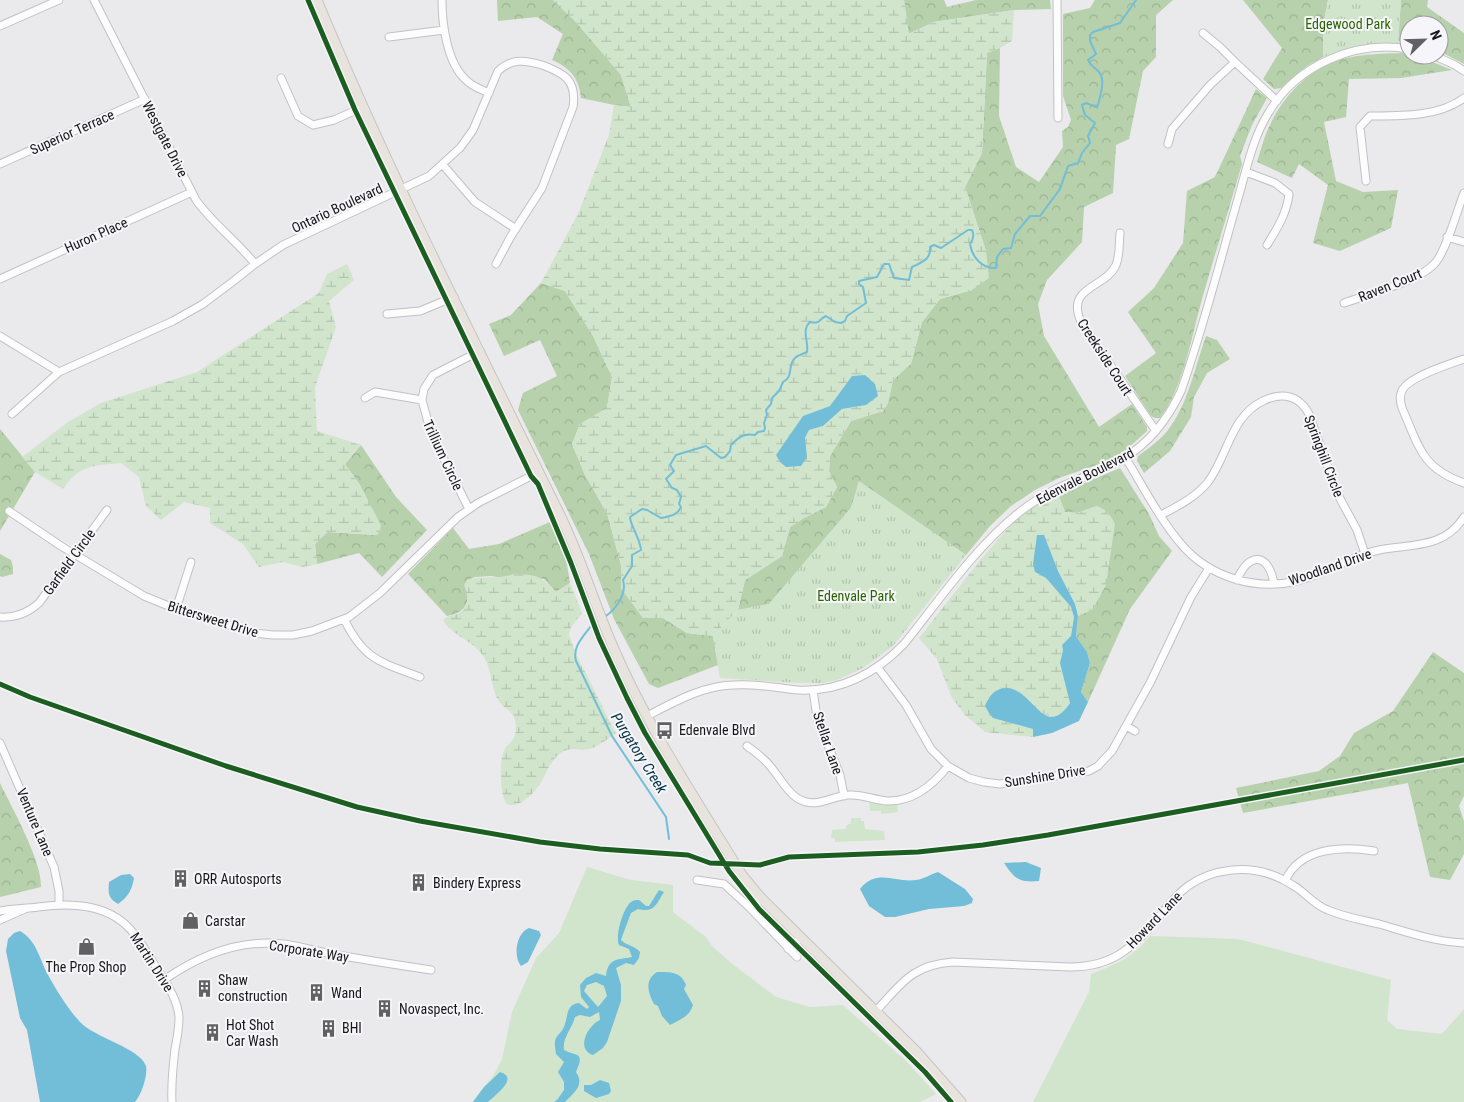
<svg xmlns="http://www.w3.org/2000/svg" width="1464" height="1102" viewBox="0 0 1464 1102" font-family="'Roboto Condensed',sans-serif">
	<defs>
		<pattern id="forest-crowns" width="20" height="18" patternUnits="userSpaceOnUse" patternTransform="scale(1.25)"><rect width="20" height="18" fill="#b6d1ac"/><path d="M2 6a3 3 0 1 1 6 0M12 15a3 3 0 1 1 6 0" fill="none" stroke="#9cb393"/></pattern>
		<pattern id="wetland-marsh" width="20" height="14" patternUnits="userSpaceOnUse" patternTransform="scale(1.25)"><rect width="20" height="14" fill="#d1e5cc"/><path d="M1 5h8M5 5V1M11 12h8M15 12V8" fill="none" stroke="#b3c4ae"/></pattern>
		<pattern id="park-tufts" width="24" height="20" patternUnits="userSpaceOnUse" patternTransform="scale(1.25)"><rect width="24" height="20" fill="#d1e5cc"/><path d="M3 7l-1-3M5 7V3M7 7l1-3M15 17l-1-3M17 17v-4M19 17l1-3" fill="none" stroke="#b3c4ae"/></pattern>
	</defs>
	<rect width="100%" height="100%" fill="#eae9ec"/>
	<path fill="#d1e5cc" d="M869,801L897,803L898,812L881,814V811H870Z
		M851,818H861V821H864L865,829L884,831L885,840L835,842V838H831L832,830L846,829V826L851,823Z
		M587,867L631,880L673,885V912L706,937L712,946L731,963L776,997L810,1007L843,1005L906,1061L936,1094L920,1102H472L493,1076L502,1059L512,1012L536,958L559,933Z
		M1150,936L1238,939L1391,980L1387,1020L1397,1029L1442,1034L1464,1009V1102H1033L1089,992L1091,974C1116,965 1134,956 1150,936Z"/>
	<path fill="url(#forest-crowns)" d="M497,0H553L577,23L621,75L631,107L614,105L581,98C579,78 570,68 552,60L563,34L537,17L498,21Z
		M904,0H944L947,7L976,0H1050L1051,9L1014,10L934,22L908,34Z
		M1095,0H1173L1156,15V57L1143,71L1129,139L1116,145L1113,193L1084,207L1082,242L1047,280L1038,304L1044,336L1099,427L1132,404L1147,427V431L1127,449L1111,460L1059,478L1035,490L1011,506L990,526L966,555L859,482L851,508L769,604L738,610L745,580L782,556L790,527L804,518L826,507L837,487L829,471L830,456L851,421L883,411L888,403L893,380L911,363L922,322L940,299L972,290L986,251L965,187L982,153L987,53L1000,48L999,116L1016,167L1039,182L1063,147L1062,131L1068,127L1071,120L1063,96V14L1090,8Z
		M1243,0H1328L1323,26V57L1307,66L1281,88L1274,89L1263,79L1282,48Z
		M1401,0H1428L1427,7L1464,33V64L1439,51V25H1409V42L1398,41Z
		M1401,53L1425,59L1452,70L1401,78L1349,79L1346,117L1324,122L1336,181L1363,192L1398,190L1391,228L1340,251L1313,243L1328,185L1299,164L1292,178L1257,162C1261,150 1264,136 1270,125C1280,102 1301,78 1324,66C1347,54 1376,54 1401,53Z
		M1256,89L1267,98L1252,125L1240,156L1242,164C1229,209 1215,254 1202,299C1192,335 1183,389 1160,418H1155L1151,416L1125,376L1156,353L1128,312L1154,288L1183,243L1187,191L1215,177Z
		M541,283L565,291L593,336L612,377L607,408L580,424L572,444L585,475L607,513L621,565V588L643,618H663L687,633L713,636L718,665L658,688L649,684L614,619L589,554L518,410L523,393L557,376L540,340L504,356L489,324L511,315Z
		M1206,336L1217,340L1230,359L1207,373L1194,397L1191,417L1170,451L1144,473L1137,461L1138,456C1149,448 1160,440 1168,430C1188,404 1195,367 1206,336Z
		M0,429L35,472L0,531Z
		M361,445L396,497L427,530L382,577L359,553L317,564L315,544L327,532L376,535L360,485L345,464Z
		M1120,468L1149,514L1159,536L1172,551L1130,609L1088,702L1081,692L1090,663L1087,652L1076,636L1078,616L1093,609L1097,506L1077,513L1065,512L1058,494Z
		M550,522L566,559L570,583L556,592L544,579L514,574L504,578L491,576L475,577L467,580C469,599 470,612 447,616L408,574L453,528L469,549L499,544Z
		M0,554L11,560L13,567V574L2,577L0,576Z
		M1433,652L1464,673V796L1459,806L1464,821V854L1450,880L1430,877L1408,783L1243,813L1236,788L1319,771L1340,756L1354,733L1393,711Z
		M0,783C12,808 42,861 41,887L0,897Z"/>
	<path fill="url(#wetland-marsh)" fill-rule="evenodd" d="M553,0H904L909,34L934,22L1014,10L1012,41L1000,48L987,53L982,153L965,187L986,251L989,278L972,290L940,299L922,322L911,364L893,380L888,403L883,411L851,421L830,456L829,471L837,487L826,507L804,518L790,527L782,556L745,580L738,610L713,636L687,633L663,618H643L621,588V565L607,513L585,475L572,444L580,424L607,408L612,377L593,336L565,291L541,283L578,214L609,135L614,105L631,107L621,75L577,23ZM853,376L866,405L842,409L823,426L809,430L805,438L794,430L803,416L830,406Z
		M347,264L354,280L329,301L336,327L315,387L317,431L361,445L345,464L360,485L382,527L377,535L328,532L315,544L317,564L303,567L283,562L259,567L243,544L210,523V508L184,502L161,520L146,506L139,477L121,463C92,466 81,464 63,489L35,472L22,457L68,422L101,403L197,372L319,293L327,274Z
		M1058,494L1065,512L1077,513L1097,506L1107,511L1115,523L1106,585L1093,609L1078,616L1075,604L1058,571L1035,572L1046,578L1071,607L1074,617L1071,636L1063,650L1060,663L1070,703L1062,713L1057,717H1051L1039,712L1031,701L998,689L987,700L993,718L1033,729V737L985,732L965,715L952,698L937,659L919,638L981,559L1011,525L1031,508Z
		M514,574C538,575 539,575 556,592L570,583L582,613L571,627L569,635L577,656L616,734C608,738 598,747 589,749C576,752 572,744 557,756C548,765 546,775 539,785C535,792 527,799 520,803C516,805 509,807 506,803C500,794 499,761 504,751C505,747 508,745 511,742C517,736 517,725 514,717C511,710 501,707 497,698C490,683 492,665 480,652C469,639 452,635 443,620C447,616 449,616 454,615C470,610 469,597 464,585L467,580C483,575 499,580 514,574Z"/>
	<path fill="url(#park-tufts)" d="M1328,0H1401L1398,45C1370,43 1349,48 1323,57V26Z
		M859,481L966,555L893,646L863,668L837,680L823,683H800L720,678L713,636L738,610L769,604L851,508Z"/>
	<path fill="#72bed8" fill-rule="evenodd" d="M865,375L875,384L878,396L866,405L842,409L823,426L809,430L805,438L807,457L801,466L786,467L780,462L776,455L803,416L830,406L852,376Z
		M1037,535H1044L1058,571L1075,604L1078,616L1076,636L1087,652L1090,663L1081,692L1088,702L1079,721L1052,733L1033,737V729L993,718L989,713L985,706C988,698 993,691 1000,689C1032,680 1042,744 1070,703L1060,663L1063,650L1062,645L1071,636L1074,617L1071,607L1046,578L1035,572L1033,564Z
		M1026,862L1041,868L1039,881C1019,883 1015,879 1004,863Z
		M938,872L965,889L973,899L972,903L964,906L929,909L895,917H885L869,906L860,889C877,868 895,883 916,880C925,879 930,874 938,872Z
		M130,874L134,878C132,890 128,897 118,904C108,898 108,893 109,882L121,875Z
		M659,890L664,892C656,905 654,913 638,909L631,913L622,937L621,940C627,946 634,945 640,952L639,958L634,965L626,963L616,968L621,985V1001L607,1042L603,1048L593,1055C575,1049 588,1025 600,1020L599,1012L590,1017L580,1015L575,1017C572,1029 562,1038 564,1050C577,1057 585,1051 576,1072C585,1085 574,1093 565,1102H554L557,1100L564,1090V1082L558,1072L564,1062L556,1054C552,1032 560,1039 565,1024C568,1016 566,1004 579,1003L587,1009L589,1007L581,997L580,985L586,978L596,973L606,976C608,957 619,960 632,957L629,949L619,945C615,936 623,908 631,902C634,900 636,900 639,900L646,906H649ZM596,982L604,986L607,996L598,1007L584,991L587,985Z
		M529,928L539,931L541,935L528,962L521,966C513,956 516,933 529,928Z
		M20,931C37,941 39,958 48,975C57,991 68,1009 80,1022C95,1038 140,1048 146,1066C148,1076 141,1095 135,1102H40L27,1030L20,1018L6,951L8,939L14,933Z
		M657,972C669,972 681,971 686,985L684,989L693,1005C689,1017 681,1019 670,1025L662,1016L658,1006L654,1004C648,993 644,980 657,972Z
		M500,1072C520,1078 494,1096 488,1102H473L484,1087Z
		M600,1080L609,1083L611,1091L609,1094L596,1098L584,1091V1085H591Z"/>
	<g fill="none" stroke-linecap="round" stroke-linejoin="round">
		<path stroke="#72bed8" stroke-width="2" d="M606,616C617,608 627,593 623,580L632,566V555L641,550C640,538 630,525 630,517L642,509L647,510L661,518C670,516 677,516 681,507L679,504L681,497L677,490L672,488L666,479L674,471L670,465L676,455L706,446L721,458L725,457L730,451L731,445C739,437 743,433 755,435L758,432L764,431L765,428L764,423L767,415L766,410L771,404L772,398L779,391L783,382C794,377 787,365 795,358C798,355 803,354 807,352C809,342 801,330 810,322C822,324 817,320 826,316L835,322L841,323L845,321L847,316L866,303L863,287L859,284V281L877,277L884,264H889L894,278L909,280L912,267C922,262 931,260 930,247L934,245L941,248L968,230H972C975,236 973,240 970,244C972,257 982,269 996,268L997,257L1003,249L1011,248L1015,234L1030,216H1040L1060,189L1068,166L1078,163L1082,153L1090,143L1088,136L1095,123L1085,115L1082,105L1086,103L1096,107L1098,105C1100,96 1106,80 1099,72C1095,67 1092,68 1088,60L1096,54L1090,41V35L1093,32L1120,23L1136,0
			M591,626C583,637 572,647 576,661L612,736L666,817L669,839"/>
		<defs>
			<path id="minor" d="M94,0L196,200C213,224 237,241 255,264
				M442,0C442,24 447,62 465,79C471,86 480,89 489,93
				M1057,0L1058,118
				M0,26L59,0
				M1203,33L1220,47L1235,62L1277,101
				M389,37L444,30
				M1433,55L1455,65L1464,71
				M281,78L298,116L313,125L334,120L363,107
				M1168,144L1172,129L1210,85L1235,62
				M0,164L145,99
				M443,165L475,202L516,229
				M1246,172L1275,183L1289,194C1287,213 1277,229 1267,245
				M1366,181L1360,127L1370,116C1400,116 1439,117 1464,98
				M1120,233C1119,243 1120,255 1116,265C1106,288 1065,286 1081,322L1156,431
				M1447,237L1464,242
				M0,279L192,192
				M1344,303C1369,294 1421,281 1436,262C1447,248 1457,211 1464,193
				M387,314L420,311L454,297
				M0,336L59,372
				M1464,359C1450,364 1411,376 1403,389C1399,395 1400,401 1402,408C1419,446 1421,468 1464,483
				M365,398L375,392L422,400
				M12,414L59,372L173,321L203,304L231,283L255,264L283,245L429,176L460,148L473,130L498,71C512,58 525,60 542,65C564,73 577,80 573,107L542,188L511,236L496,264
				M1125,457C1143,486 1159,518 1181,544C1209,577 1255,591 1297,581C1326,574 1350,556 1379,550C1411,544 1444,549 1464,517
				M469,509L431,433L422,400L424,389L433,375L480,351
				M9,511L61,546L144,596L176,609L254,633L273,635H293L312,631L349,617L380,593L458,517L478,503L539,472
				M1161,515C1178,506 1196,497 1208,482C1228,455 1231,416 1263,401C1269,398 1275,396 1282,396C1295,396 1303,403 1309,414L1337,493L1357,530L1365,554
				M1237,580C1249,551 1269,553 1274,584
				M176,609L191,562
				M0,617C15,618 28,613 39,603L107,510
				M344,619C364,660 380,662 420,677
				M878,668L906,705L931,749L948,766L969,778L984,782L1000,784L1089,771L1098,766L1112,751L1150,683L1191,597L1209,568
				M813,690L817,718L840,775L844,796
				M647,716C674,702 702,686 733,685C755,683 777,688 798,690C841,692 875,674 904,644C938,602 974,549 1016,515C1027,506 1040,497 1054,490C1076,479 1101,472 1123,459C1149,443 1168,419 1181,391C1203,329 1219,265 1237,202C1246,172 1252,139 1269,112C1297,65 1355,40 1409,49
				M1126,726L1135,731
				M0,743L54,867L59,891V905
				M747,746C755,752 764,758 770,766C779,776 786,791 797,798C816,810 830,796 849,795C862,794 874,800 887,801C913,802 933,785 948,766
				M697,880L724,884L750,908L761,898
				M1285,881C1300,847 1342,846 1374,851
				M750,908L797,957
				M0,911C13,908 25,909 38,907C70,903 106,903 130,929C140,940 148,954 156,967C166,983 178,999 179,1018C179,1029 177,1039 175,1049C173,1066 171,1084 172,1102
				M0,920L25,909
				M788,949L800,938
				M164,980C200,955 239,939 283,944C299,946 316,951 332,954C365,960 398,965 431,970
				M876,1011C902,983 912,965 953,962L1070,967C1089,967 1107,963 1123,952C1167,923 1169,877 1232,870C1254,868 1276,874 1294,886C1306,893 1314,905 1328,910C1344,917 1362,920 1379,924C1407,932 1435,942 1464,943"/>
			<path id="major" d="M317,0C389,174 476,344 559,513C581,557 594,604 614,649C648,728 697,801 742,875L761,898L916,1051L961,1102"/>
		</defs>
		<use href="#minor" stroke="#c1c1c3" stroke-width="9"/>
		<use href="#major" stroke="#c5c4c5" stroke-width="11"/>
		<use href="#minor" stroke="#fcfcfc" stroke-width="7"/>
		<use href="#major" stroke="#e9e3de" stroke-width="9"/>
		<defs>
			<path id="cycleway" d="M308,0L355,110L531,476L538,484L571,563L599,638L627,698L645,733L729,871L759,909L925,1072L951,1102
				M0,684L30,697L226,766L357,807L420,821L540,842L600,849L688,855L710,863L760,865L789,857L918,852L983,845L1048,835L1464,760"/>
		</defs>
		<use href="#cycleway" stroke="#f6f5fa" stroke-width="8"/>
		<use href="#cycleway" stroke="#1b5e20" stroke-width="5"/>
	</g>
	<defs>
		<symbol id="bus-bare" viewBox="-9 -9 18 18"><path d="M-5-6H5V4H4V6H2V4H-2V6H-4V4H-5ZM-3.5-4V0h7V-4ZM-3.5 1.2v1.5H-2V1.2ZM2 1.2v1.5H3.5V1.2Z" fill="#616062" stroke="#f6f5fa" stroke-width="2.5" paint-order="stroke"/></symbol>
		<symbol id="building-bare" viewBox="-9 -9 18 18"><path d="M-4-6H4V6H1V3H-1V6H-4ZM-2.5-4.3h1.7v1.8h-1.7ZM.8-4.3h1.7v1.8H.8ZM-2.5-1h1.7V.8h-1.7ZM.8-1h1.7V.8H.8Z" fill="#616062" stroke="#f6f5fa" stroke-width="2.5" paint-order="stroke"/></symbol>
		<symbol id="shop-bare" viewBox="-9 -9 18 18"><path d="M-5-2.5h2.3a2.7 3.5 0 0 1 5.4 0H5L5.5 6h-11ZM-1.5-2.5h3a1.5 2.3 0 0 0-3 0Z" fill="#616062" stroke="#f6f5fa" stroke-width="2.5" paint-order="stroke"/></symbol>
	</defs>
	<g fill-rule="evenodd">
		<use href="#bus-bare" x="652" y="718" width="25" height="25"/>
		<use href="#building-bare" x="168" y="866" width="25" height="25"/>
		<use href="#building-bare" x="406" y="870" width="25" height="25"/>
		<use href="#shop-bare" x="178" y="908" width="25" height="25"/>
		<use href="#shop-bare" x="74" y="934" width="25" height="25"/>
		<use href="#building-bare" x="192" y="976" width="25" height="25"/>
		<use href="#building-bare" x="304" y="980" width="25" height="25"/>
		<use href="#building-bare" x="372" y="996" width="25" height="25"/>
		<use href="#building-bare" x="316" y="1016" width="25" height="25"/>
		<use href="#building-bare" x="200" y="1020" width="25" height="25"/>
	</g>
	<g text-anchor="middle" stroke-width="4" stroke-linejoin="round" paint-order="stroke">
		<g font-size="14" fill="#286600" stroke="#f6f5fa">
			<text x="1348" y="29">Edgewood Park</text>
			<text x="856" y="601">Edenvale Park</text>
		</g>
		<g font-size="14" fill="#171618" stroke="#f6f5fa">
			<text transform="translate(72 132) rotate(-24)" y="5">Superior Terrace</text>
			<text transform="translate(165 139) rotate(63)" y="5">Westgate Drive</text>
			<text transform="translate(337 208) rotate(-25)" y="5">Ontario Boulevard</text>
			<text transform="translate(96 235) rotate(-24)" y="5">Huron Place</text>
			<text transform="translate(1390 285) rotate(-22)" y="5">Raven Court</text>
			<text transform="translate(1105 357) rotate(57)" y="5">Creekside Court</text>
			<text transform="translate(443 455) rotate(65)" y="5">Trillium Circle</text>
			<text transform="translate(1324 456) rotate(69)" y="5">Springhill Circle</text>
			<text transform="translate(1085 476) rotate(-27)" y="5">Edenvale Boulevard</text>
			<text transform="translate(69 562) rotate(-54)" y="5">Garfield Circle</text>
			<text transform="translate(1330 567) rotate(-19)" y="5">Woodland Drive</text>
			<text transform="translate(213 619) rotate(17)" y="5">Bittersweet Drive</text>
			<text transform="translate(828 743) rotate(71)" y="5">Stellar Lane</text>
			<text transform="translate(1045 776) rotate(-9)" y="5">Sunshine Drive</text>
			<text transform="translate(35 822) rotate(67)" y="5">Venture Lane</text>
			<text transform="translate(1154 920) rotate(-46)" y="5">Howard Lane</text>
			<text transform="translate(309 951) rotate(9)" y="5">Corporate Way</text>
			<text transform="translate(152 962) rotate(57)" y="5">Martin Drive</text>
		</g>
		<g font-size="14" fill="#171618" stroke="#f6f5fa" text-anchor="start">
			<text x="679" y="735">Edenvale Blvd</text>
			<text x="194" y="884">ORR Autosports</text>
			<text x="433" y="888">Bindery Express</text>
			<text x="205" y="926">Carstar</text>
			<text x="86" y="972" text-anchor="middle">The Prop Shop</text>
			<text x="218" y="985">Shaw<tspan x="218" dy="16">construction</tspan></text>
			<text x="331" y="998">Wand</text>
			<text x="399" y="1014">Novaspect, Inc.</text>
			<text x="226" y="1030">Hot Shot<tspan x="226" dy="16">Car Wash</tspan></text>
			<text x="342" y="1033">BHI</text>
		</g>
		<g font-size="15" font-style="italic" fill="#003241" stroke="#f6f5fa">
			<text transform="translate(639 753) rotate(58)" y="5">Purgatory Creek</text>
		</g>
	</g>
	<g transform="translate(1424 40) rotate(67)"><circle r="24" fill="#f6f5fa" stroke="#9d9ca0"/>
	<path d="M0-4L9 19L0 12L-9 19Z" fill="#616062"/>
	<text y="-8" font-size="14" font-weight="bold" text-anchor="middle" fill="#171618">N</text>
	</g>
</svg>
